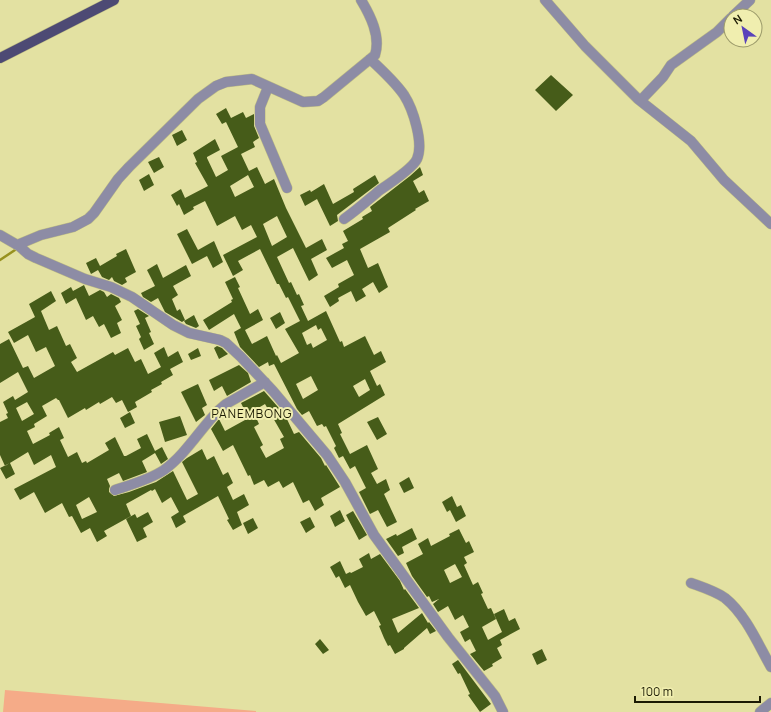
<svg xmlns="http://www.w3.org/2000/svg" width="771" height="712" viewBox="0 0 771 712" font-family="Manrope,sans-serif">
	<rect width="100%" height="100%" fill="#e3e1a2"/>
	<path fill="#f5ab88" d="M5,690L256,711V712H3Z"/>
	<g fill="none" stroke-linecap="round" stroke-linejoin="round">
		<path stroke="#97911f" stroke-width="2.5" d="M0,260L18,248"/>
	</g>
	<path fill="#465c19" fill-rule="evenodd" d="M551,75L573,95L556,111L535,90Z
		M226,108L231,118L243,112L246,118L254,114V126L259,138L253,142L255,147L241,154L249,171L257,167L265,184L274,179L286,208L306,248L322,239L327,250L311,259L318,275L309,281L293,248L277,257L289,283L291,282L297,295L299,294L304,305L301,306L308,321L326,311L340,342L342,341L344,347L365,336L374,355L381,351L386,362L370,371L377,386L380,384L385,395L338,424L342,433L340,434L350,454L367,445L378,469L371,473L377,484L386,479L390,490L384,494L397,522L387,527L378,510L370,514L359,492L366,488L355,466L350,469L343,456L339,458L334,448L336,446L326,426L324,427L322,424L317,426L309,411L302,415L297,409L274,364L269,366L268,362L259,367L240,347L234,332L241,328L234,314L209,330L203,320L232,302L231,300L233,299L225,282L235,277L240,287L238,288L250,314L258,309L263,320L245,330L252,344L267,336L276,356L277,355L281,363L299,353L285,329L300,321L288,297L286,298L279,284H277L260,249L238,261L243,270L233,276L223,255L257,237L251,225L242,230L235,216L217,226L205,201L193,207L194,209L184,215L179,204L177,206L171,195L181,189L185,198L208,186L195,163L197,162L193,153L215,139L220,150L207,157V158L216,177L228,170L221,156L238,147L226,122L222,124L216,114ZM248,175L254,187L235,197L230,186ZM277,216L287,237L272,246L263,224ZM316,325L318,330L321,328L327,340L313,348L311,343L307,345L302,333ZM311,376L318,390L303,399L296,384ZM365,379L370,390L359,397L353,386Z
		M182,130L187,140L177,146L172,135Z
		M159,157L164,167L154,173L148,162Z
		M420,167L423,175L413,181L419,193L424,190L429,201L415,209L416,210L388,228L390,232L360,249L368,268L378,263L388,287L379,293L373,282L362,289L366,296L356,302L351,291L338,298L339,301L330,307L324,296L339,287L338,284L354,275L347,260L332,268L326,258L344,248L342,244L348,241L343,231L363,219L362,217L372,211L370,207L410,176Z
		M149,174L154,185L144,191L139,180Z
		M375,175L379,183L337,215L338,221L330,226L317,199L305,206L300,195L310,190L311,192L324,184L333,204L354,192L353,189Z
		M187,229L198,250L214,241L223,262L213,268L207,256L192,264L177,234Z
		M126,249L136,272L125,278L127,282L122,285L114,281L112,277L109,280L102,277L98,270L91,274L86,263L96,258L100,266L117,256L116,254Z
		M157,264L163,278L186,265L191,276L173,286L178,295L172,299L177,311L180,309L185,320L182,322L165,312L158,298L151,302L143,297L141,293L155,286L147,270Z
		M84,285L89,296L100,290L104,292L107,297L111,294L119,298L121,302L115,306L122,320L117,323L121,333L111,338L104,324L99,327L93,316L86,320L76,298L66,304L61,293L71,287L73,291Z
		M51,291L56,301L41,311L49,330L57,326L66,346L70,344L77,358L71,362L77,372L113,352L115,355L128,348L135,362L141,359L148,374L161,367L154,353L164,347L168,357L178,351L183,362L170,369L173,375L161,382L162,384L151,390L152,392L135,402L137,407L128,412L122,400L116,403L112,397L100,404L99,402L86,410L85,408L68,418L59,400H58L56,398L42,406L47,416L34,424L35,427L27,431L33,444L50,435L49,433L59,427L64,438L60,440L68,457L77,452L82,463L86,461L87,463L109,450L105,443L115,437L124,456H126L141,448L137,439L147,434L155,451L162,447L168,459L161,464L155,453L142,461L147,472L123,481L119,473L107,479L110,486L109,489V492L114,496L129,492L156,482L173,471L187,500L198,494L182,462L187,458L202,449L207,460L214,456L223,475L228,472L233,483L227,487L233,500L244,494L249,505L237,512L242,525L233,530L227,520L229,519L218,496L183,516L186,522L176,528L171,517L179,512L171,497L162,503L155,489L152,491L151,490L126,504L131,516L104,531L107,536L97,542L90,528L81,533L72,516L69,517L62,503L45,513L34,492L20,500L14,489L56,467L51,455L34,465L28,452L5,466L0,455V422L8,418L6,414L8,413L3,402L13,396L15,400L28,392L18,372L0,383V344L9,339L23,368L28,366L34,378L55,366L46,347L36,352L28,335L14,343L8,332L35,317L29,304ZM27,402L34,414L22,421L16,408ZM89,497L97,512L82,519L76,505Z
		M138,309L149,316L145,318L151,332L149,333L154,344L144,350L139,339L141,337L136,326L140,324L134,311Z
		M280,312L285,323L276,329L270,318Z
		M194,315L199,326L196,328L186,324L184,321Z
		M217,346L222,348L228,354L219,359L214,348Z
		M198,348L201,356L191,360L188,354Z
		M239,365L248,373L251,382L227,396L222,386L214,391L209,380Z
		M198,384L207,405L202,408L205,415L196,422L181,392Z
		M264,391L285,415L294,434L299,432L321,458L325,466L326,465L340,487L321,498L324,505L315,511L309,500L303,503L293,482L283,488L279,481L268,487L264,480L254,485L250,475L248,476L233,445L223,451L211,429L219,419L225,431L245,420L244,419L248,417L241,403ZM265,404L284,437L280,439L284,448L266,458L260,447L263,445L254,427L259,424L253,411Z
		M130,412L135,423L125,428L120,418Z
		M180,416L187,435L165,442L159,422Z
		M378,417L387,434L377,440L367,422Z
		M10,463L15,474L6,479L0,468Z
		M409,477L414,488L404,493L399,483Z
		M452,496L457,507L461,505L466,516L456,522L450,510L447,512L442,502Z
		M340,510L345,521L335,527L330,516Z
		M353,511L367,535L359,540L346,515Z
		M148,512L153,522L143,528L147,537L137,542L126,519L135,514L137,518Z
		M310,517L315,527L306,533L300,522Z
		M253,518L258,528L248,534L243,523Z
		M412,528L417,539L402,547L404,553L398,556L386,539L396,534L397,536Z
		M459,529L466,543L469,541L474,552L464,557L467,563L464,565L473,585L478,582L483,593L481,594L488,609L491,608L496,619L482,627L488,640L502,632L494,614L504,609L509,621L515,618L520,629L500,640L502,645L497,648L502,658L492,664L493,666L484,671L470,654L476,651L470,639L465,642L460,632L469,627L463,615L455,620L448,606L438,612L433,604L439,599L432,602L429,596L427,597L412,576L406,563L423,554L418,544L428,538L431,546L450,536L449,534ZM455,564L462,577L450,583L444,570Z
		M369,553L371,559L380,554L400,581L404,590L405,589L419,608L392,619L398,633L422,613L428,623L429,622L436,631L430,634L427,628L404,648V649L395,654L390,645L388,646L384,638L379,626L381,625L374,611L366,616L358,602L350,585L345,588L339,576L336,578L330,567L340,561L346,574L350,572L351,573L363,567L359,559Z
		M320,639L329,650L323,654L315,644Z
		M542,649L547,660L537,665L532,654Z
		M458,660L491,704L480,712L468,695L470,694L460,673L458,674L452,664Z"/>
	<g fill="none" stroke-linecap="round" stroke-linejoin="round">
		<defs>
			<path id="street" d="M545,0L585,46L638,99L691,141L724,180L771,224
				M733,16L750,0
				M268,87L260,107V124L287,188
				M641,100L663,77L671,65L717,32L731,18
				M344,219C357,210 368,200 380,190C389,184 413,168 417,159C424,143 413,109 404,95C395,82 382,70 370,59
				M0,235L19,246L28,254L36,258L85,279L111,287L132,297L173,325L189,333L220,340L226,343L241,357L273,391L327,455L345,482L374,535L448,637L495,696L503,712
				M17,245L41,235L73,227L88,219L94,213L118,179L129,167L198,99L216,86L226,82L252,79L303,102L318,101L324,97L375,55C381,36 370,15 361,0
				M115,490C130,485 151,479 164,470C186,454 200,429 219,410L226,404L265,382
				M691,583C702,587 715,591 725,598C746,615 758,644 771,667
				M760,712L771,703"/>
			<path id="primary" d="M0,58L114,0"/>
		</defs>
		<use href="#street" stroke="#bfbd85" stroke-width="11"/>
		<use href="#primary" stroke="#bfbd85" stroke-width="11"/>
		<use href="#street" stroke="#8d8ca5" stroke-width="10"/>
		<use href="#primary" stroke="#4d4a74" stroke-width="10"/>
	</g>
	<g text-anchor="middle" stroke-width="4" stroke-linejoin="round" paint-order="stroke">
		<g font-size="12" letter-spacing="1" fill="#1c1b03" stroke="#f0eeaf">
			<text x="252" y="418">PANEMBONG</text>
		</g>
	</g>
	<g transform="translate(743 28) rotate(327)"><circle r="19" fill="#f0eeaf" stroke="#9b9a6a"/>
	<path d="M0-3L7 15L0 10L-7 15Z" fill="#5942ba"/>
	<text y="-6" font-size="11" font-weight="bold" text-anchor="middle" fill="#1c1b03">N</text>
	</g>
	<path d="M635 696v6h125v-6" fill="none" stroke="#1c1b03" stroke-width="2"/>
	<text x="641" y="696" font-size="12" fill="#1c1b03" stroke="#f0eeaf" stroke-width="3" paint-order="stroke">100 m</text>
</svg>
